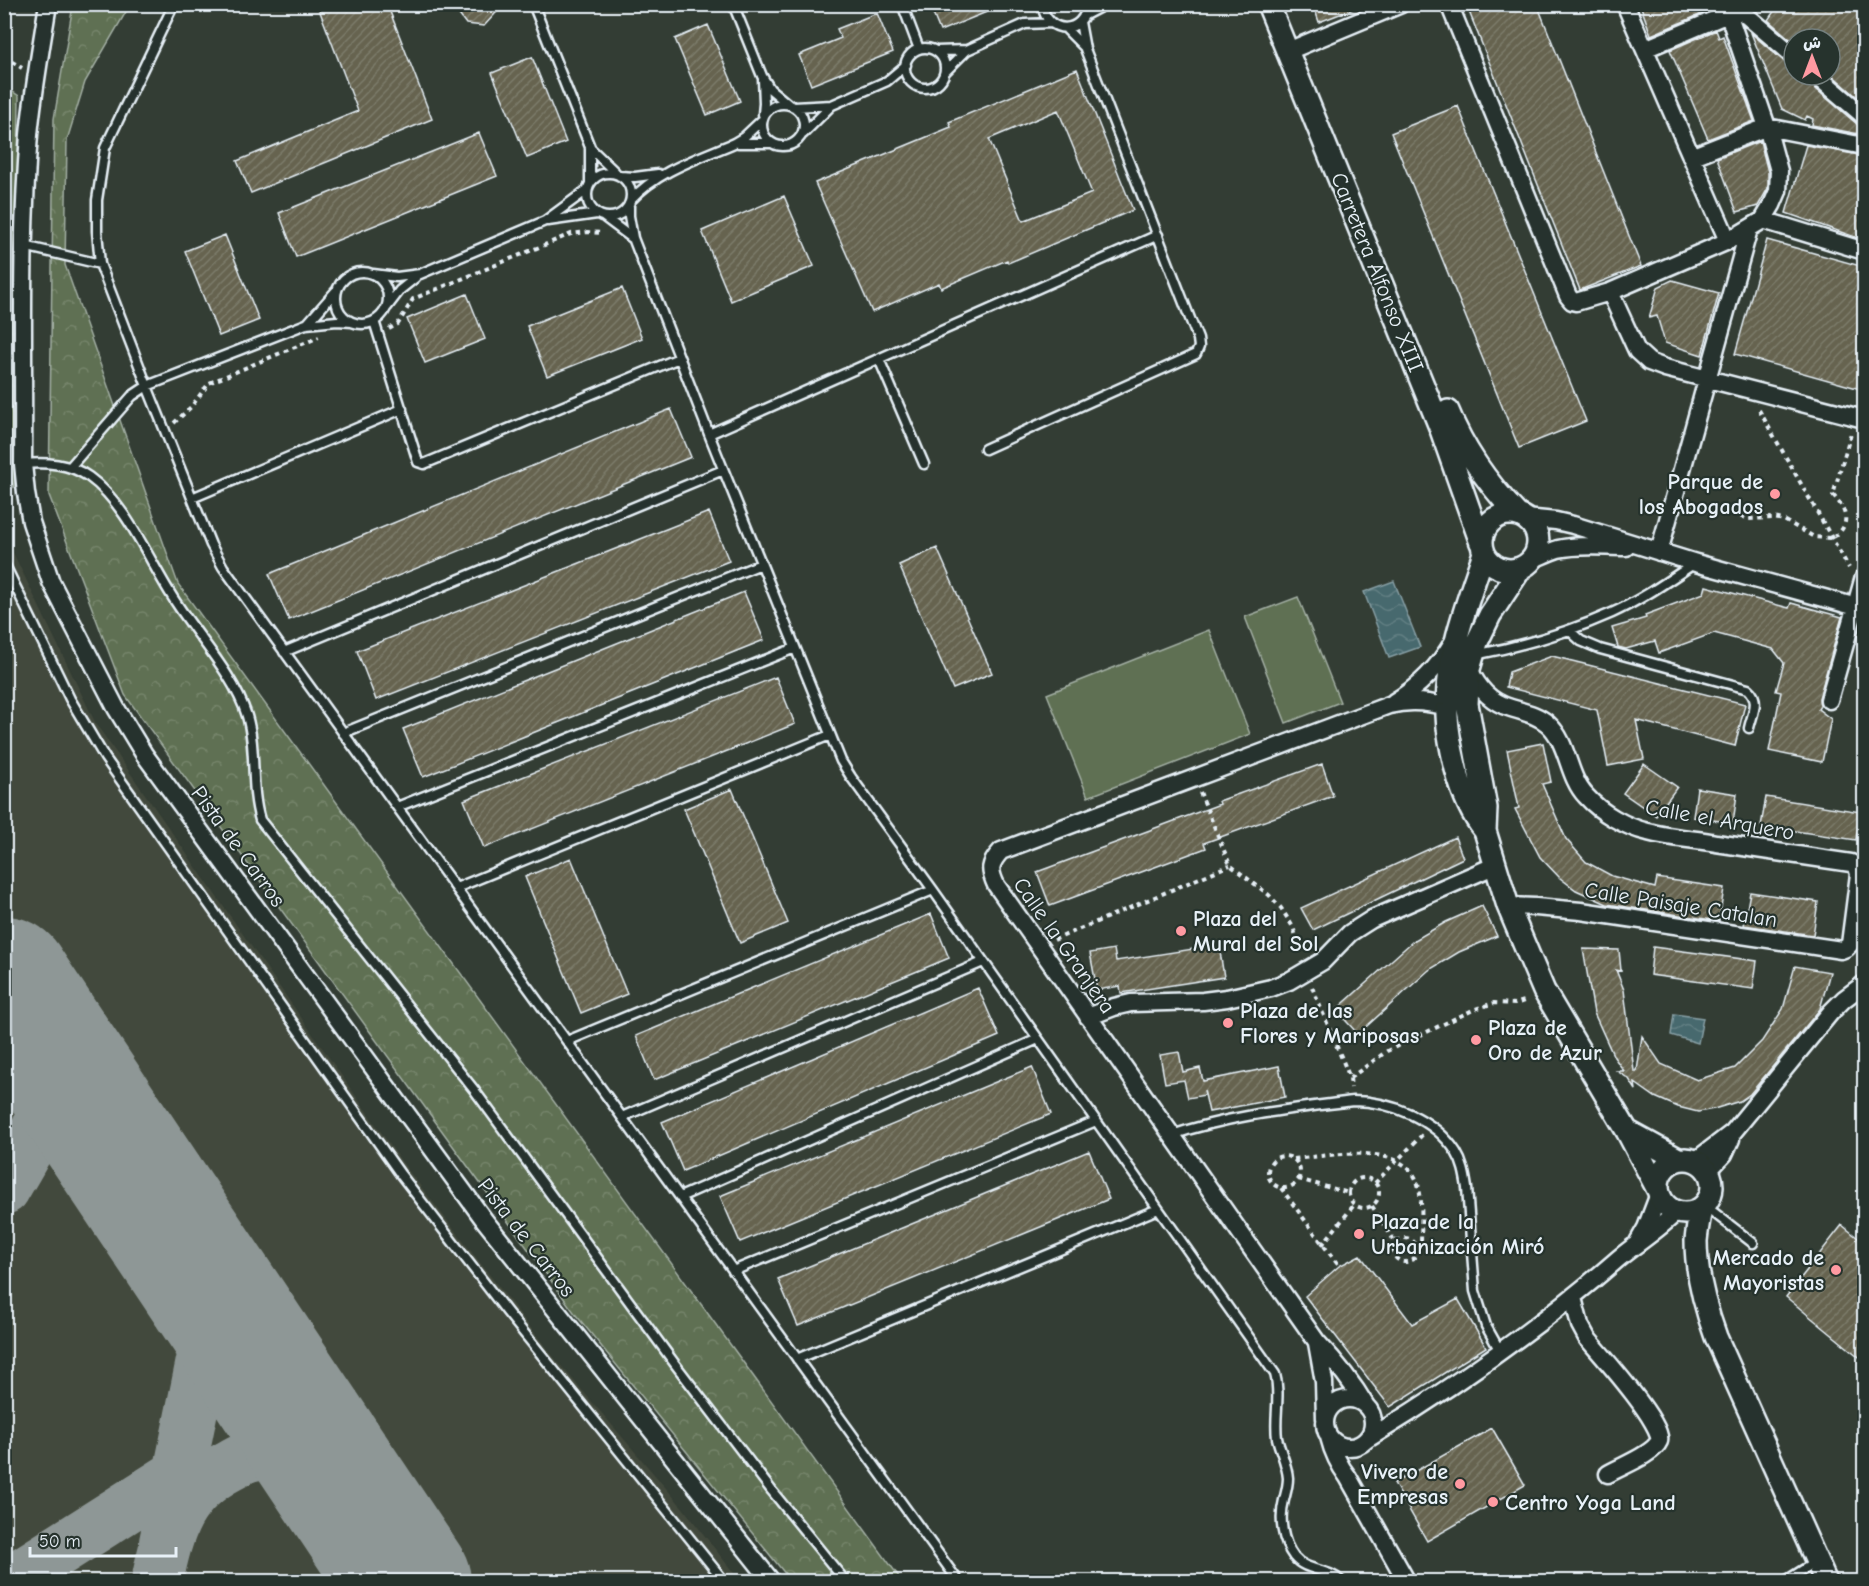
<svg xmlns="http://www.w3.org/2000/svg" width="1869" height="1586" viewBox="0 0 1869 1586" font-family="'Comic Neue','Playpen Sans Arabic',sans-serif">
	<defs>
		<pattern id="forest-crowns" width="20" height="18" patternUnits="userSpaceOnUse" patternTransform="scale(1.5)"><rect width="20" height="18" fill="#5f7052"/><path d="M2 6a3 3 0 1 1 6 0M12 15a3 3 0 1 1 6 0" fill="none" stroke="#76856c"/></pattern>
		<pattern id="water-waves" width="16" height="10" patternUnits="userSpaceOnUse" patternTransform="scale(1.5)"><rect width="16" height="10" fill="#47696e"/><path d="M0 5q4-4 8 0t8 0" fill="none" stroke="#627f83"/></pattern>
		<pattern id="building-hatch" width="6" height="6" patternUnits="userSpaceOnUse" patternTransform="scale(1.5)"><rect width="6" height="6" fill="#666450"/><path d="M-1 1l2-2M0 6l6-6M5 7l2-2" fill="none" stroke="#7c7b6a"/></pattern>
	</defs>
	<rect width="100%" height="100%" fill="#333d34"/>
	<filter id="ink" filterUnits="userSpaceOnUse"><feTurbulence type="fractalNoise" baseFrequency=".0167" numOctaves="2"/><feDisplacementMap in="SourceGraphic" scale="12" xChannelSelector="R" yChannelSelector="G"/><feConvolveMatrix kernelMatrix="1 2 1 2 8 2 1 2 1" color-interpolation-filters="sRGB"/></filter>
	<g filter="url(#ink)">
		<path fill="#42493c" d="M4,534L96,724L404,1165L551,1354L683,1508L740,1581H5Z"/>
		<path fill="url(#forest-crowns)" stroke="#a4b0a5" stroke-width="1.5" d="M73,5H130L85,82L67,140L65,265L178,584L902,1581H791L576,1315L125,695L49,495L54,119Z
			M4,86L19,96L14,488L4,467Z"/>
		<path fill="#5f7052" stroke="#a4b0a5" stroke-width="1.5" d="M1298,597L1340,702L1286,723L1245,617Z
			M1209,630L1250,734L1088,797L1047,694Z"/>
		<path fill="url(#water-waves)" stroke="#879fa5" stroke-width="1.5" d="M1394,581L1420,647L1389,658L1364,592Z
			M1674,1014L1703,1018L1698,1043L1671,1035Z"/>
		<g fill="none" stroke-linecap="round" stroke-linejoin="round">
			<path stroke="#8e9796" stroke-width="52" d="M28,1147C57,1123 82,1125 113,1144
				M4,1189C27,1149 64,1095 45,1046C41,1038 36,1030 32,1021
				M165,1542L204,1351L205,1304L194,1265
				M9,1582L179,1474
				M157,1582C168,1529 178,1493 229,1466C235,1463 242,1458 249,1456C289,1446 322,1472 350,1497"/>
			<path stroke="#8e9796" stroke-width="130" d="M4,981L406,1582"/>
		</g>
		<path fill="url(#building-hatch)" stroke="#e8f1f8" stroke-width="1.5" fill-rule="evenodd" d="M317,4H387L432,119L251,193L237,161L358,111Z
			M451,4H504L484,26L466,24Z
			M929,4H1004V5L940,31Z
			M1313,4H1361V6L1319,22Z
			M1466,4H1537L1641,266L1580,290Z
			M1640,4H1706L1709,11L1651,35Z
			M1779,4H1851L1864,9V103L1830,73V39H1790L1768,20Z
			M877,13L893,52L811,85L799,55L841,38L837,29Z
			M708,25L740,101L707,115L675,39Z
			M1716,30L1719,38L1723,36L1754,121L1708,139L1670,50Z
			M1751,33L1787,64L1794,66V75H1806L1809,83L1857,124L1864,126V135L1812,125L1813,119L1807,116L1805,120L1782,109Z
			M532,57L566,142L527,158L492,73Z
			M1077,69L1133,210L1008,263L1007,260L941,288L939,283L872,312L815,183L951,127L949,122ZM1058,110L1092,193L1023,221L989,139Z
			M1458,106L1586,421L1519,448L1391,133Z
			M479,133L497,176L296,257L279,213Z
			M1760,141L1768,172V188L1758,206L1737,212L1717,158Z
			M1806,145L1864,156V212L1858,238L1786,213Z
			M784,196L814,266L731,301L702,231Z
			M225,235L259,320L219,336L185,251Z
			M1767,240L1864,267V390L1735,354Z
			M1672,280L1719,293L1702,355L1665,343L1657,316L1649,318L1658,287Z
			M622,288L642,338L547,376L527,326Z
			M467,294L485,339L425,363L407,319Z
			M671,409L691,457L289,620L269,574Z
			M709,512L729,561L376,700L357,651Z
			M937,548L992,673L953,689L899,565Z
			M1706,586L1789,608L1791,603L1842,617L1819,698L1820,706L1818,709L1831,719L1822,762L1769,751L1781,692L1776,691L1784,663L1773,649L1714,633L1659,653L1655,641L1626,649L1618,647L1612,628L1646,618L1645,615L1704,593Z
			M744,592L764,640L423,777L403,729Z
			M1552,656L1745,704L1735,746L1636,720L1644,759L1608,766L1597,710L1506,687L1509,672Z
			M776,677L795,724L484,848L464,800Z
			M1543,743L1551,782L1542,784L1566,839L1586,862L1612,876L1655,888L1657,878L1724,888L1719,921L1607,904L1576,890L1560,878L1540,857L1515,809L1519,808L1507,750Z
			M1322,764L1333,796L1204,843L1206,848L1050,906L1037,872L1220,804L1219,801Z
			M1644,764L1677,787L1656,816L1623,793Z
			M1697,788L1737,794L1733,823L1693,817Z
			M732,789L788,923L740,943L684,809Z
			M1766,797L1861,812L1856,840L1761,826Z
			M1455,837L1463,858L1313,930L1301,908Z
			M571,858L627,994L581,1013L525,877Z
			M1750,892L1818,902L1813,935L1744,925Z
			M1482,906L1497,936L1459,952L1429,970L1358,1034L1336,1010L1413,941L1446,922Z
			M931,914L949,958L654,1080L636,1036Z
			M1219,945L1224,977L1121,993L1120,986L1097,990L1090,953L1114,949L1116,961Z
			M1653,947L1757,961L1753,989L1650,975Z
			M1583,949L1619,950L1621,971L1616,970L1624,990L1634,1071H1637L1642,1036L1661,1064L1697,1080L1735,1068L1762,1041L1783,1009L1795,966L1830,972L1820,1009L1750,1094L1740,1101L1714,1109L1698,1112L1678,1107L1655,1097L1635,1083L1636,1090L1629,1079L1617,1071H1624L1614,1057L1594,1013Z
			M978,988L999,1036L683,1171L662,1122Z
			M1179,1052L1183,1072L1200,1068L1203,1081L1279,1066L1285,1097L1209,1112L1204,1090L1205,1095L1188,1098L1184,1080L1165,1083L1160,1055Z
			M1032,1067L1051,1114L740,1242L720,1196Z
			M1089,1151L1109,1199L798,1326L778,1279Z
			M1842,1225L1864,1243V1361L1786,1297Z
			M1360,1255L1412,1324L1458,1299L1486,1347L1390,1407L1305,1296L1339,1266Z
			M1492,1428L1525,1485L1427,1541L1394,1483Z"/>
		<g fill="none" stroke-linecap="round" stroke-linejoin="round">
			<defs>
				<path id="service" d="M174,4L105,148L97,200V231L100,264L147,386L211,545L223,567L959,1582
					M533,4L590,147V183
					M733,4L762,76L770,89L788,104
					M902,4L919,49
					M1042,4C1046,36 1085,35 1087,4
					M1085,15L1106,4
					M1065,28L1084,47
					M905 68a20 20 0 1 1 40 0a20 20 0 1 1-40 0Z
					M936,51L967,50
					M945,72L967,50L1025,24L1051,23
					M763,79L764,103L763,114
					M762 125a21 21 0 1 1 42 0a21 21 0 1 1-42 0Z
					M794,107L832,105L887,81L906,65
					M803,134L832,105
					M738,143H770
					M590,148L615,172
					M587 195a22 22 0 1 1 44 0a22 22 0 1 1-44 0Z
					M620,176L635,177L658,174
					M631,200C659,170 697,159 734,143L744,137L761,121
					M629,204V216L633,238L709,434L841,761L851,777L933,890L1275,1374C1281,1394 1274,1417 1277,1438C1280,1451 1287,1464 1288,1478C1288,1486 1286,1492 1284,1500C1279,1519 1282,1541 1294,1557C1306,1572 1328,1568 1342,1582
					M604,217L632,238
					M548,221L597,214
					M24,246L100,264
					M336 298a26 26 0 1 1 52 0a26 26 0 1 1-52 0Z
					M373,274L397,277L420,274L545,221L587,190
					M387,307L400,290L415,278
					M374,321L418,462L424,464L679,358
					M307,324L336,291
					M879,359L924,464
					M709,434L1158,235
					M985,449L1196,354L1199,347L1198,339L1085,49L1080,22
					M23,464C47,462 69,463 89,477C128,505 150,564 177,604C199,638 235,677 247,716C257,750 250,787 260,820L475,1091L675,1364L772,1491L846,1582
					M70,467L132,396L147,386L306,324L337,321L352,322
					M192,498L402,409
					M4,563L70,699L105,758L401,1175L507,1312L725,1582
					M1570,631L1581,641L1600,649L1748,689C1761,700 1752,714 1749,728
					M284,652L723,470
					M1474,655C1522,646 1567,633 1612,613C1641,600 1668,581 1695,563
					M343,733L761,564
					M397,807L795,648
					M456,888L830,735
					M567,1041L933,890
					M622,1117L983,962
					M1172,1135C1231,1115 1292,1109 1353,1101C1390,1101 1435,1119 1456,1152C1463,1163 1465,1175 1467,1188L1475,1291L1486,1326L1500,1351
					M680,1197L1038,1039
					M1704,1205L1753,1243
					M733,1271L1096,1121
					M797,1359L1158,1209
					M1784,1582L1817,1561"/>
				<path id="minor" d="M48,4C41,48 33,92 29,135C20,244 24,354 23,464L26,493L31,522L51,582L116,708L144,754L485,1221L772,1582
					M1449,4L1568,296L1572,301L1576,302L1610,292L1728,241L1763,220L1772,205L1778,191L1779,171L1767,127L1725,4
					M1625,4L1728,241
					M1733,4L1794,56
					M1645,49L1728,14
					M1288,51L1401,4
					M1816,75L1864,116
					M1691,157L1767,127L1864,146
					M1763,220L1864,251
					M1610,292L1637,351L1649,362L1665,368L1864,419
					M1525,518L1556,521L1573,525L1696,563L1864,609
					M1659,552L1749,229
					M1531,560C1539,557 1549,552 1558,549C1580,544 1603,547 1626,547
					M1469,669C1478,688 1490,702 1511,708C1524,712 1538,715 1548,724C1569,743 1567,776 1586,796C1601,813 1626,827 1648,832C1670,838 1694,839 1716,843C1761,850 1806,856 1851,863L1857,867L1859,874L1850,944L1846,948L1841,950L1581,911L1536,907L1508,906
					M1829,700L1864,577
					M1394,702C1419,687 1438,668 1453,642
					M1088,1017L1114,1007L1131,1003L1203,1001L1227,998L1271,988L1289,981L1323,961L1350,933L1372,919L1496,865
					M1695,1161L1733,1132L1831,1012L1844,999L1864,984
					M1708,1171L1724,1154L1731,1139
					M1638,1242L1646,1228L1659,1194
					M1573,1298L1580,1325L1587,1338C1600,1353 1665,1426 1659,1441C1653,1455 1621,1466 1608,1474
					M1317,1343L1324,1382L1325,1419
					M1325 1423a24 24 0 1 1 48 0a24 24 0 1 1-48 0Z
					M1366,1406C1352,1382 1336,1362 1317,1342L996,885C989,870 989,864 1001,851L1389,705C1409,700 1426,701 1446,707
					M1329,1437C1333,1453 1338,1464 1348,1477L1407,1582
					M1366,1440C1455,1386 1541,1326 1619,1258C1638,1242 1659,1230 1676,1212"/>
				<path id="tertiary" d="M1268,4L1440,427L1481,543
					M1448,411C1464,451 1487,483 1517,514
					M1482 542a28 28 0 1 1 56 0a28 28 0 1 1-56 0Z
					M1484,553C1467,603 1448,652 1447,705C1446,726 1451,749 1456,769C1462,792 1470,813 1485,831
					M1521,568L1490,615L1477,642L1469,669L1467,704L1486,808L1485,831L1508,906L1544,991L1627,1131L1658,1190
					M1627,1131L1678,1159
					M1658 1186a27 27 0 1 1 54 0a27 27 0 1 1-54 0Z
					M1701,1208C1699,1219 1697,1230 1696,1241C1696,1274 1705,1307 1716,1337L1826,1582"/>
			</defs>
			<use href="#service" stroke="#e8f1f8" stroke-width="13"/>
			<use href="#minor" stroke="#e8f1f8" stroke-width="21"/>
			<use href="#tertiary" stroke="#e8f1f8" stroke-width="26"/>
			<path stroke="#e8f1f8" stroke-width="4" stroke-dasharray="4.5 4.5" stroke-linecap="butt" d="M4,57L22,68
				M389,329L398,324L413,299L571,234L587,232L601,233
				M1759,410L1849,568
				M174,423L191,407L209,383L319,337
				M1689,503L1710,510L1731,512L1746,519L1773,518L1784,520L1814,537L1832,538C1852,526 1847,510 1833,495L1851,433
				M1200,792L1230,865L1269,895L1281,908L1293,927L1302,954
				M1054,940L1230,865
				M1312,987L1350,1078L1351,1088
				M1350,1078L1387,1051L1475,1009L1494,1003L1515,1004L1527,1000
				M1268 1172a16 16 0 1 1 32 0a16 16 0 1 1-32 0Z
				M1294,1159C1325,1156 1396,1142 1415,1177C1424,1193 1421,1226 1421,1245L1417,1249
				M1349 1193a15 15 0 1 1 30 0a15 15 0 1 1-30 0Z
				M1298,1179L1349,1193
				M1375,1183L1423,1134
				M1281,1188L1339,1266
				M1372,1206L1395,1242
				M1393 1250a12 12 0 1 1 24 0a12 12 0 1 1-24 0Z
				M1322,1245L1354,1205"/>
			<use href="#service" stroke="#26332d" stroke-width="8"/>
			<use href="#minor" stroke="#26332d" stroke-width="16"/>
			<use href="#tertiary" stroke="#26332d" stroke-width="21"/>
		</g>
	</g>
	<g fill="#ff9aa2" stroke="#26332d" stroke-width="2">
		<circle cx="1775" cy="494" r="6"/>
		<circle cx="1181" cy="931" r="6"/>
		<circle cx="1228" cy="1023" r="6"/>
		<circle cx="1476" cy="1040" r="6"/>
		<circle cx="1359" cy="1234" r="6"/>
		<circle cx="1836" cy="1270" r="6"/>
		<circle cx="1460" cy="1484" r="6"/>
		<circle cx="1493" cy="1502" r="6"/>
	</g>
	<g text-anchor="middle" stroke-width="4.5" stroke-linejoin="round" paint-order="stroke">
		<g font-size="22" fill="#e8f1f8" stroke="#26332d">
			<text transform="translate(1378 272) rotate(68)" y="8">Carretera Alfonso XIII</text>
			<text transform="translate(1720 819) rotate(10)" y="8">Calle el Arquero</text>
			<text transform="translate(239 846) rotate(54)" y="8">Pista de Carros</text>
			<text transform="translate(1681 904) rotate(9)" y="8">Calle Paisaje Catalan</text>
			<text transform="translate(1065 945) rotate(55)" y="8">Calle la Granjera</text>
			<text transform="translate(527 1237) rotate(52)" y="8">Pista de Carros</text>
		</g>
		<g font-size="22" font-weight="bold" fill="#e8f1f8" stroke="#26332d" text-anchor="start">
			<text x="1763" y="489" text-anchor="end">Parque de<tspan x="1763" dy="25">los Abogados</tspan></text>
			<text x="1193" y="926">Plaza del<tspan x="1193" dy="25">Mural del Sol</tspan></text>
			<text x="1240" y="1018">Plaza de las<tspan x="1240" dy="25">Flores y Mariposas</tspan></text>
			<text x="1488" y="1035">Plaza de<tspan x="1488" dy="25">Oro de Azur</tspan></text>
			<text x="1371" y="1229">Plaza de la<tspan x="1371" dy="25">Urbanización Miró</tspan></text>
			<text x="1824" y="1265" text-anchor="end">Mercado de<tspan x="1824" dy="25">Mayoristas</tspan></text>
			<text x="1448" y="1479" text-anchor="end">Vivero de<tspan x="1448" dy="25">Empresas</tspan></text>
			<text x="1505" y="1510">Centro Yoga Land</text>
		</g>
	</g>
	<rect width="1869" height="1586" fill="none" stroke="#26332d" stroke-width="24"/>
	<rect x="12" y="12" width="1845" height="1562" fill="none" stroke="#e8f1f8" stroke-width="2" filter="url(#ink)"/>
	<g transform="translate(1812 57)"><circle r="28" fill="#26332d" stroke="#747f7e" stroke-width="1.5"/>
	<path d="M0-4.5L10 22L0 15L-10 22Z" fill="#ff9aa2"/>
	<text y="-9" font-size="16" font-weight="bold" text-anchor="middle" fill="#e8f1f8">ش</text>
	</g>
	<path d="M30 1547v9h146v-9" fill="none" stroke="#e8f1f8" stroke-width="3"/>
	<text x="39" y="1547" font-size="18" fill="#e8f1f8" stroke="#26332d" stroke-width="4.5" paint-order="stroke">50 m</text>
</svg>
